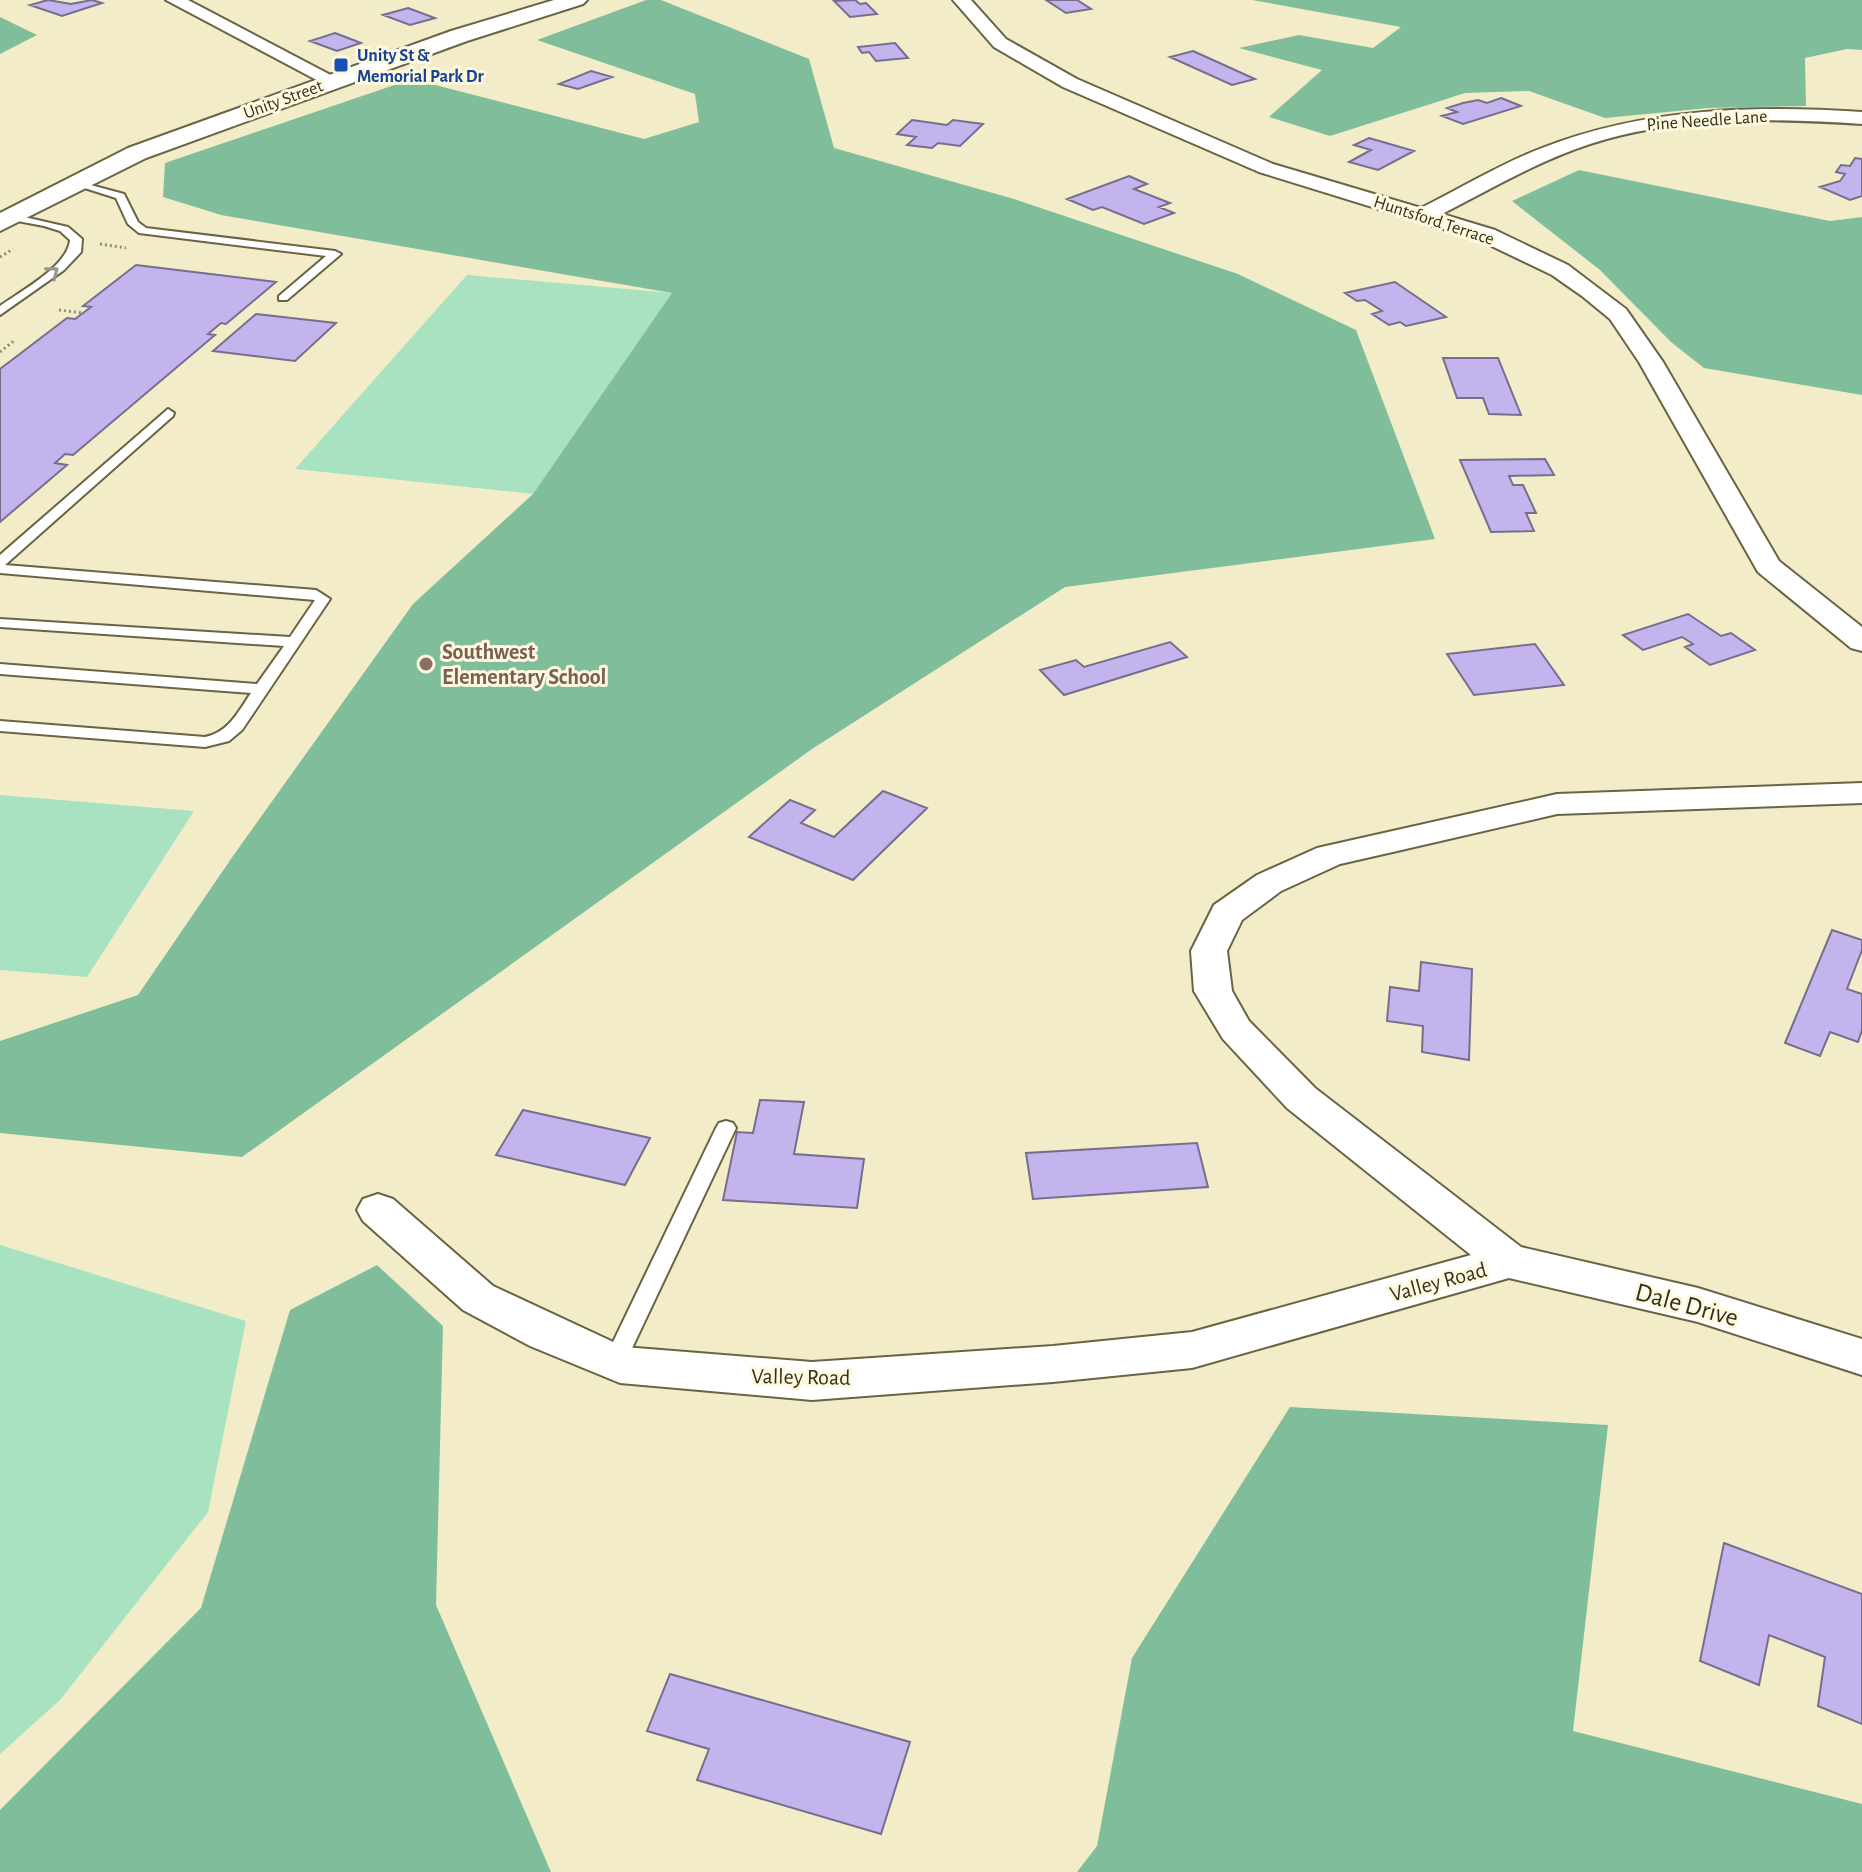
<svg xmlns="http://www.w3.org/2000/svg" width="1862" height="1872" viewBox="0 0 1862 1872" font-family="'Alegreya Sans',sans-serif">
	<rect width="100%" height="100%" fill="#f3ecc8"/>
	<path fill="#a9e2c1" d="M467,275L673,293L533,494L295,469Z
		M0,795L194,811L87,977L0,970Z
		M0,1245L246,1321L208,1512L60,1700L0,1754Z"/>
	<path fill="#80be9b" d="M646,0H661L809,59L834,148L1014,199L1238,274L1356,330L1435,539L1065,587L812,749L242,1157L0,1133V1041L138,995L233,856L413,604L533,494L672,293L221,215L163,197L165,163L412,79L644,139L699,122L695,94L537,40Z
		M1252,0H1862V50L1847,49L1805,58L1806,106L1708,108L1605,118L1529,91L1465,93L1330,136L1269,117L1322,70L1239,48L1299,35L1373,48L1401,27Z
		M0,17L37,35L0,54Z
		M1579,170L1830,221L1862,217V395L1704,368L1671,342L1600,270L1512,201Z
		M377,1265L443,1326L436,1605L551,1872H0V1810L201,1608L290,1310Z
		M1290,1407L1608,1425L1573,1731L1862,1804V1872H1077L1097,1846L1132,1658Z"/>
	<path fill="#c3b4ee" stroke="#766e8c" stroke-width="2" d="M48,0L71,4L92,0L102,3L62,16L30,5Z
		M855,0L860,4L866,3L877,14L850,17L834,1Z
		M1046,0H1077L1091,9L1066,13Z
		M408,8L435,18L410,25L383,15Z
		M335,33L361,43L337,51L310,41Z
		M895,43L908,58L876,61L869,52L862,53L858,47Z
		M1193,51L1255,79L1232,85L1170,57Z
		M591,71L612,77L578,89L559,84Z
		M1501,98L1521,106L1463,124L1442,116L1457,112L1447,108L1463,103L1478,100L1487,103Z
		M912,120L947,125L953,120L983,124L960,146L938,143L932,148L907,145L916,137L897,134Z
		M1369,138L1414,151L1378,170L1349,162L1371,150L1354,145Z
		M1855,158L1862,159V196L1850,200L1820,187L1840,181L1845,174L1836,172L1841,165L1850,166Z
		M1129,176L1147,184L1134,189L1170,203L1159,207L1174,213L1144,224L1102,207L1093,210L1067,199Z
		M136,265L276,282L226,324L221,323L208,334L215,335L73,455L65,454L55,463L67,465L0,522V369L67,318L75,319L91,307L83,306Z
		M1395,282L1446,317L1406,326L1400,322L1389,325L1372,314L1382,311L1365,300L1357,301L1345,293Z
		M256,314L336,323L295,361L213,351Z
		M1443,358H1498L1521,415L1489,414L1483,398H1457Z
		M1545,459L1554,475L1509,476L1513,485H1523L1536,513H1526L1534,531L1491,532L1460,460Z
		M1688,614L1721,636L1731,633L1755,650L1710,665L1685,647L1693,644L1682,637L1643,650L1623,635Z
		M1170,642L1187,657L1064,695L1040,670L1076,660L1084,667Z
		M1535,644L1564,685L1474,695L1447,654Z
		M883,791L927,808L853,880L749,837L790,800L815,810L801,823L834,837Z
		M1832,930L1862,940V950L1847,989L1862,994V1030L1858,1042L1830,1032L1820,1056L1785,1043Z
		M1421,962L1472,969L1469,1060L1422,1052L1423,1026L1387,1021L1390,987L1419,991Z
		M760,1100L804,1102L794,1154L864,1159L857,1208L723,1200L737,1132L753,1133Z
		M523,1110L650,1138L625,1185L496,1155Z
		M1197,1143L1208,1187L1033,1199L1026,1153Z
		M1724,1543L1862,1594V1724L1818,1706L1825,1657L1769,1635L1759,1685L1700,1661Z
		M670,1674L910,1742L881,1834L697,1780L709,1749L647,1731Z"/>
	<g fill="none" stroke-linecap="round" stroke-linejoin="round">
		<defs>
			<path id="lane" d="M72,180L124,194L138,222L146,228L335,251L341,254L287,300H279V296L326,256L139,233L128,224L116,198L72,184Z
				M11,214L68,227L82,239L81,252L64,270L0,315V306C21,291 68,266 70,240L60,231L44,226L7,219V215Z
				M168,409L174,413L173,416L5,565L316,590L330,599L242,730L229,741L205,747L0,731V721L205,737C229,732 238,712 251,693L0,674V664L257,684L284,646L0,627V619L290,637L315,600L0,573V555Z
				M726,1121L733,1123L736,1128L625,1363L622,1370L614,1372L606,1370L603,1363L716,1128L719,1123Z"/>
			<path id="street" d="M166,0H188L342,81L333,87L326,85Z
				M953,0H971L1006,39L1077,79L1273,164L1421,208C1461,188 1500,164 1542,148C1645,108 1753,105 1862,112V124C1772,118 1677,116 1590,144C1538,161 1491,189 1442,214L1495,230L1568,265L1626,309L1663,362L1779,561L1862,627V651L1851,648L1758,572L1639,362L1610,319L1582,296L1552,275L1479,240L1259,172L1063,87L994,47Z
				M1862,783V803L1557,814L1397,851L1340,864L1281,891L1242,920L1227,951L1232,991L1249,1021L1315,1088L1521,1247L1698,1288L1862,1339V1375L1698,1322L1509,1278L1192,1368L1053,1382L812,1400L620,1383L530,1346L463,1310L363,1221L357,1210L363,1199L378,1194L393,1199L493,1286L624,1347L812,1362L1053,1346L1192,1332L1471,1255L1287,1108L1223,1039L1194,991L1191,951L1214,905L1257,875L1317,848L1557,794Z"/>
			<path id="secondary" d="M554,0H587L583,4L467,41L146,158L0,231V213L128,148L451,31Z"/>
		</defs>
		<use href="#lane" stroke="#6a6344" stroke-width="4"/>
		<use href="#street" stroke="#6a6344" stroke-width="4"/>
		<use href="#secondary" stroke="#6a6344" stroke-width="4"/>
		<path stroke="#918c74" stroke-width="3" stroke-dasharray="2 3" stroke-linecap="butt" d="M100,244L126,248
			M0,257L13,249
			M59,310L83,313
			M0,352L15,340"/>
		<use href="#lane" fill="#fff" fill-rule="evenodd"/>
		<use href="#street" fill="#fff" fill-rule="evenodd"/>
		<use href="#secondary" fill="#fff" fill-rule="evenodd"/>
	</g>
	<defs><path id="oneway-chevron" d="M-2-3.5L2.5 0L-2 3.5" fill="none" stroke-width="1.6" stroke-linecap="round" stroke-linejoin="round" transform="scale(2)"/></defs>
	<use stroke="#989790" href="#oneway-chevron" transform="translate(53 272) rotate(-38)"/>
	<rect fill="#1a4fb4" stroke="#fef9dc" stroke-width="3" x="333" y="57" width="16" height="16" rx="4"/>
	<circle fill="#8d6e63" stroke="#fef9dc" stroke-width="3" cx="426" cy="664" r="8"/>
	<g text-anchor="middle" stroke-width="6" stroke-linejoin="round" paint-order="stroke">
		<g font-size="18" font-weight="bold" fill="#164399" stroke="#fef9dc" text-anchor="start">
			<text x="357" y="61">Unity St &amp;<tspan x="357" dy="21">Memorial Park Dr</tspan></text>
		</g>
		<g font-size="18" fill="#322f21" stroke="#fef9dc">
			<text transform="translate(283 99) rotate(-20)" y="6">Unity Street</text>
			<text transform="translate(1707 120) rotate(-4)" y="6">Pine Needle Lane</text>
			<text transform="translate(1434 220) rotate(18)" y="6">Huntsford Terrace</text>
		</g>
		<g font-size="22" font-weight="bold" fill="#785e54" stroke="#fef9dc" text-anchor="start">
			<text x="442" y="659">Southwest<tspan x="442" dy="25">Elementary School</tspan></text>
		</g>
		<g font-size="22" fill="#322f21" stroke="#fef9dc">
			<text transform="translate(1438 1281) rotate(-15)" y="8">Valley Road</text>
			<text transform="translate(801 1376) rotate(1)" y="8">Valley Road</text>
		</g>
		<g font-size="26" fill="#322f21" stroke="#fef9dc">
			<text transform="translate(1687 1304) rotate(15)" y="9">Dale Drive</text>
		</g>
	</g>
</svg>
